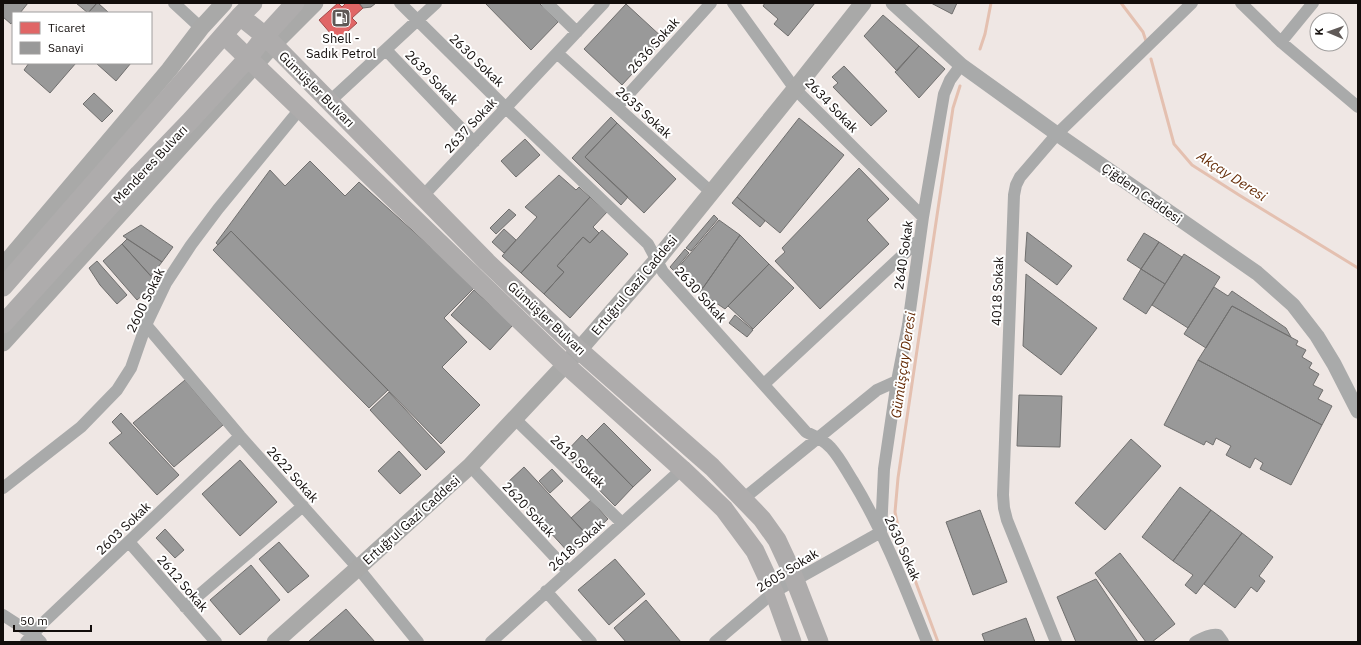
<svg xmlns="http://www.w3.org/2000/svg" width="1361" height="645" viewBox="0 0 1361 645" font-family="'IBM Plex Sans',sans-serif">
	<rect width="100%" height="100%" fill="#efe7e4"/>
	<path fill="#e06666" stroke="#a24b4b" d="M338,3L342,7L346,3H359L363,8L352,18L357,23L337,41L319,20Z"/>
	<path fill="#999" stroke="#706f6e" d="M3,3H28L20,13H13V21L11,24L3,17Z
		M76,3H97L88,13Z
		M97,3H98L109,13H88Z
		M359,3H376L371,7L363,8Z
		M485,3H539L558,22L531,50Z
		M765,3H815L788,36L774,24L778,19L763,6Z
		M931,3H957L952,14Z
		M626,4L664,39L622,85L584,49Z
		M883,15L919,46L897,71L864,36Z
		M919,46L945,69L919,98L895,72Z
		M29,63H76L50,93L24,70Z
		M96,63H131L116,81Z
		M844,66L887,111L871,126L833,87L838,83L832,77Z
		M94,93L113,111L102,122L83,104Z
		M611,117L617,123L585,157L628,197L621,205L572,158Z
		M799,118L844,155L780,233L737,197Z
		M617,123L676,179L644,213L585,157Z
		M525,139L540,155L516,177L501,161Z
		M310,161L345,196L359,182L475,287L444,318L467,342L442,367L480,405L441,444L231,231L218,245L216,243L270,170L285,186Z
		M859,168L889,199L867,220L889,244L820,309L775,261L785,252L782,248Z
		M559,175L576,190L579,187L590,197L521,273L502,256L537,217L525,207Z
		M590,197L607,212L593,227L599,233L590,243L583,237L557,266L564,272L544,294L521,273Z
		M737,197L765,221L760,227L732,203Z
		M509,209L516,215L496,234L490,228Z
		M714,215L718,219L691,251L686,248Z
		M719,220L740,235L703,288L677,269Z
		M141,225L173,247L162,262L123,236Z
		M504,229L516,240L504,253L492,242Z
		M602,230L628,254L570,318L544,294L564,272L557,266L583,237L590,243Z
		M231,231L388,390L369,408L213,250Z
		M1027,232L1072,266L1057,285L1025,261Z
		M1144,233L1159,242L1141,269L1127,260Z
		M740,235L769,264L725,309L700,292Z
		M127,239L162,262L151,276L122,244Z
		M1159,242L1182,257L1165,284L1141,269Z
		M122,244L157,283L137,300L103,261Z
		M685,249L689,253L674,271L670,267Z
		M1184,254L1220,277L1188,328L1152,305Z
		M97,261L127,295L117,304L100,285L89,268Z
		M769,264L794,288L753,329L728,306Z
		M1141,269L1165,284L1146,314L1123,299Z
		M1026,274L1097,328L1061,375L1023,346Z
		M1214,287L1228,296L1232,291L1286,328L1291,337L1232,306L1206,348L1184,334Z
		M474,290L513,325L490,350L451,315Z
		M1232,306L1298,341L1296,345L1306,350L1302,357L1312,363L1309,368L1319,374L1313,385L1323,390L1318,399L1332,406L1322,425L1198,360Z
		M735,315L753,330L747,337L729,323Z
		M1198,360L1322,425L1291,485L1260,469L1263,463L1255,458L1250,468L1226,455L1231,446L1216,438L1213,445L1206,441L1204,445L1164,425Z
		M185,380L223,425L174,467L133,423Z
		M389,392L445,452L426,470L370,410Z
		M1019,395L1062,396L1060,447L1017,446Z
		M121,413L179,475L157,495L109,443L122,433L112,422Z
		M604,423L651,470L633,487L587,440Z
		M582,435L633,487L615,506L564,454Z
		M1131,439L1161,466L1105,530L1075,503Z
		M399,451L421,475L400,494L378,471Z
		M240,460L277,502L240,536L202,494Z
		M524,467L589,537L570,554L506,484Z
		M552,469L563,481L550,493L539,481Z
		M1180,487L1211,510L1173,561L1142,537Z
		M591,500L608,519L589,537L571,518Z
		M980,510L1007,582L973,595L946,522Z
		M1211,510L1242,533L1196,594L1185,585L1193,575L1173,561Z
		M165,529L184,550L175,558L156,538Z
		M1242,533L1273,557L1259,576L1265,581L1257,592L1251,587L1235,608L1204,584Z
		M279,542L309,576L288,593L259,559Z
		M1120,553L1175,624L1152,642H1146L1095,573Z
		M615,559L645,594L609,625L578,590Z
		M251,565L280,600L240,635L210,600Z
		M1096,579L1138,642H1076L1057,597Z
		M646,600L681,642H626L614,628Z
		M346,609L375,642H308Z
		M1026,618L1035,642H985L982,634Z"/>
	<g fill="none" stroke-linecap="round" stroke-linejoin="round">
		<path stroke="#e4c0b0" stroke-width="3" d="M1121,3L1143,32L1146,41
			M980,49L985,34L991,3
			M1151,59L1174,144L1192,165L1239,195L1358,268
			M938,642L902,545L895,512L898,478L953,108L960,86"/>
		<path stroke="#a9aaaa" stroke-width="12" d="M174,3L201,28
			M400,3L506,108L648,244L663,272L806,432C815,436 825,441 831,448C840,458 846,470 853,481C884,532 905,587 927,642
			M547,3L577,32
			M733,3L795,89L923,217
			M1241,3L1281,42L1358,107
			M1281,42L1313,3
			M386,50L474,142
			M557,53L711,192
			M330,101L436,3
			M617,107L711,3
			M422,197L604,3
			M146,325L240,436L358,568L418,642
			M764,384L920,239
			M515,419L622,523
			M470,466L568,571
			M3,488L81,427L117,390L131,368L146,325L166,283L191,245L218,209L300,109
			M743,499L877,390L897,381L908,325L923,217L944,94L950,80L961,65
			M129,542L216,642
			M546,591L591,642
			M185,607L303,506
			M3,615L34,635L41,642
			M26,642L44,622L240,436
			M491,642L682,469
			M715,642L774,592L881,532L884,469L897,381
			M1056,642L1007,520L1004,508L1003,495L1014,195L1016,185L1020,177L1057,134L1192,3
			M1195,642C1203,638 1209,634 1218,635L1223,642"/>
		<path stroke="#a9aaaa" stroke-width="15" d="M893,3L961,65L1057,134L1257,273L1293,305L1317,336L1334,364L1358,411"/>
		<path stroke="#a9a9a8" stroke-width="17" d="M3,266L169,70L201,28L224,3
			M3,343L273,45L315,3
			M275,642L358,568L470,466L579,350L657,260L795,89L863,3"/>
		<path stroke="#aeacac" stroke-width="19" d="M240,16L265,36L487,262L579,350L712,467L762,519L777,540L791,570L819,642
			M224,35L565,364L682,469L724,509L755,551L774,592L792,642
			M3,287L240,16L253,3
			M3,324L139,174L190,121L248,58L265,36L295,3"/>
	</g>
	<defs>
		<symbol id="fuel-square" viewBox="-11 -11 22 22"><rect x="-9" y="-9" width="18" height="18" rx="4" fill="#5f5957" stroke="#fff"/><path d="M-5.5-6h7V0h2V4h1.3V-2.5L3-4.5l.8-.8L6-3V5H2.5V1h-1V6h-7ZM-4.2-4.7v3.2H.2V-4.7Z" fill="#fff"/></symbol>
	</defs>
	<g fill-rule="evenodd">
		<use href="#fuel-square" x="330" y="7" width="22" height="22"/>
	</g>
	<g text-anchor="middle" stroke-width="4" stroke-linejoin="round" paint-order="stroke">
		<g font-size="13" fill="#120d0b" stroke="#fff">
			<text x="341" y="43">Shell -<tspan x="341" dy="15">Sadık Petrol</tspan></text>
		</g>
		<g font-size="13" fill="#120d0b" stroke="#fff">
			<text transform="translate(653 45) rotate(-48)" y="5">2636 Sokak</text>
			<text transform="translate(477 60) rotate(44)" y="5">2630 Sokak</text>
			<text transform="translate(432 77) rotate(46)" y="5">2639 Sokak</text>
			<text transform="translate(317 89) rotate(45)" y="5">Gümüşler Bulvarı</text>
			<text transform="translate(832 105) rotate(46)" y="5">2634 Sokak</text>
			<text transform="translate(644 112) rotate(42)" y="5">2635 Sokak</text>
			<text transform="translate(470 125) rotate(-47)" y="5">2637 Sokak</text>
			<text transform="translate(150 164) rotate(-47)" y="5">Menderes Bulvarı</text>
			<text transform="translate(1142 193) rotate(35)" y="5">Çiğdem Caddesi</text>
			<text transform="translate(903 255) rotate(-82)" y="5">2640 Sokak</text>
			<text transform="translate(634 285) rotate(-50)" y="5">Ertuğrul Gazi Caddesi</text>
			<text transform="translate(997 291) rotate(-88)" y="5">4018 Sokak</text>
			<text transform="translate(701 294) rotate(48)" y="5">2630 Sokak</text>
			<text transform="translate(145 300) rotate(-64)" y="5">2600 Sokak</text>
			<text transform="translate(547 318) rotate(43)" y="5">Gümüşler Bulvarı</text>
			<text transform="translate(578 461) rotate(44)" y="5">2619 Sokak</text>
			<text transform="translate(293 474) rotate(48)" y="5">2622 Sokak</text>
			<text transform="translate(529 509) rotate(47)" y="5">2620 Sokak</text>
			<text transform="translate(411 520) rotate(-42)" y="5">Ertuğrul Gazi Caddesi</text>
			<text transform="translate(123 528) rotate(-44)" y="5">2603 Sokak</text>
			<text transform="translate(576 545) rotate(-42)" y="5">2618 Sokak</text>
			<text transform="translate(903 548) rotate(66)" y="5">2630 Sokak</text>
			<text transform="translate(787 570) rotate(-32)" y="5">2605 Sokak</text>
			<text transform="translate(183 583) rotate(49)" y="5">2612 Sokak</text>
		</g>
		<g font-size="14" font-style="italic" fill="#662d08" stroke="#fff">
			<text transform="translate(1232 176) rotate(33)" y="5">Akçay Deresi</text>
			<text transform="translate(903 365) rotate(-82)" y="5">Gümüşçay Deresi</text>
		</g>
	</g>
	<rect width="1361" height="645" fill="none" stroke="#120d0b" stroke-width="8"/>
	<rect x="12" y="12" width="140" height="52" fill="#ffffff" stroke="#a09e9d"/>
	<rect x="20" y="22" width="20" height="12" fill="#e06666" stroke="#a09e9d"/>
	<text x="48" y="32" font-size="12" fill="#120d0b">Ticaret</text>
	<rect x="20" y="42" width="20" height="12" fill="#999999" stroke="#a09e9d"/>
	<text x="48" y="52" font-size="12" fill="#120d0b">Sanayi</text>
	<g transform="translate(1329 32) rotate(272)"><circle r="19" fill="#ffffff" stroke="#a09e9d"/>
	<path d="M0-3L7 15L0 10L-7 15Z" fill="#5f5957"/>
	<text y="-6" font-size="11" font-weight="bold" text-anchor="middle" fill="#120d0b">K</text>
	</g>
	<path d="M14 625v6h77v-6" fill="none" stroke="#120d0b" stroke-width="2"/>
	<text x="20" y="625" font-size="12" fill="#120d0b" stroke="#ffffff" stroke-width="3" paint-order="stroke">50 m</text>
</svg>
